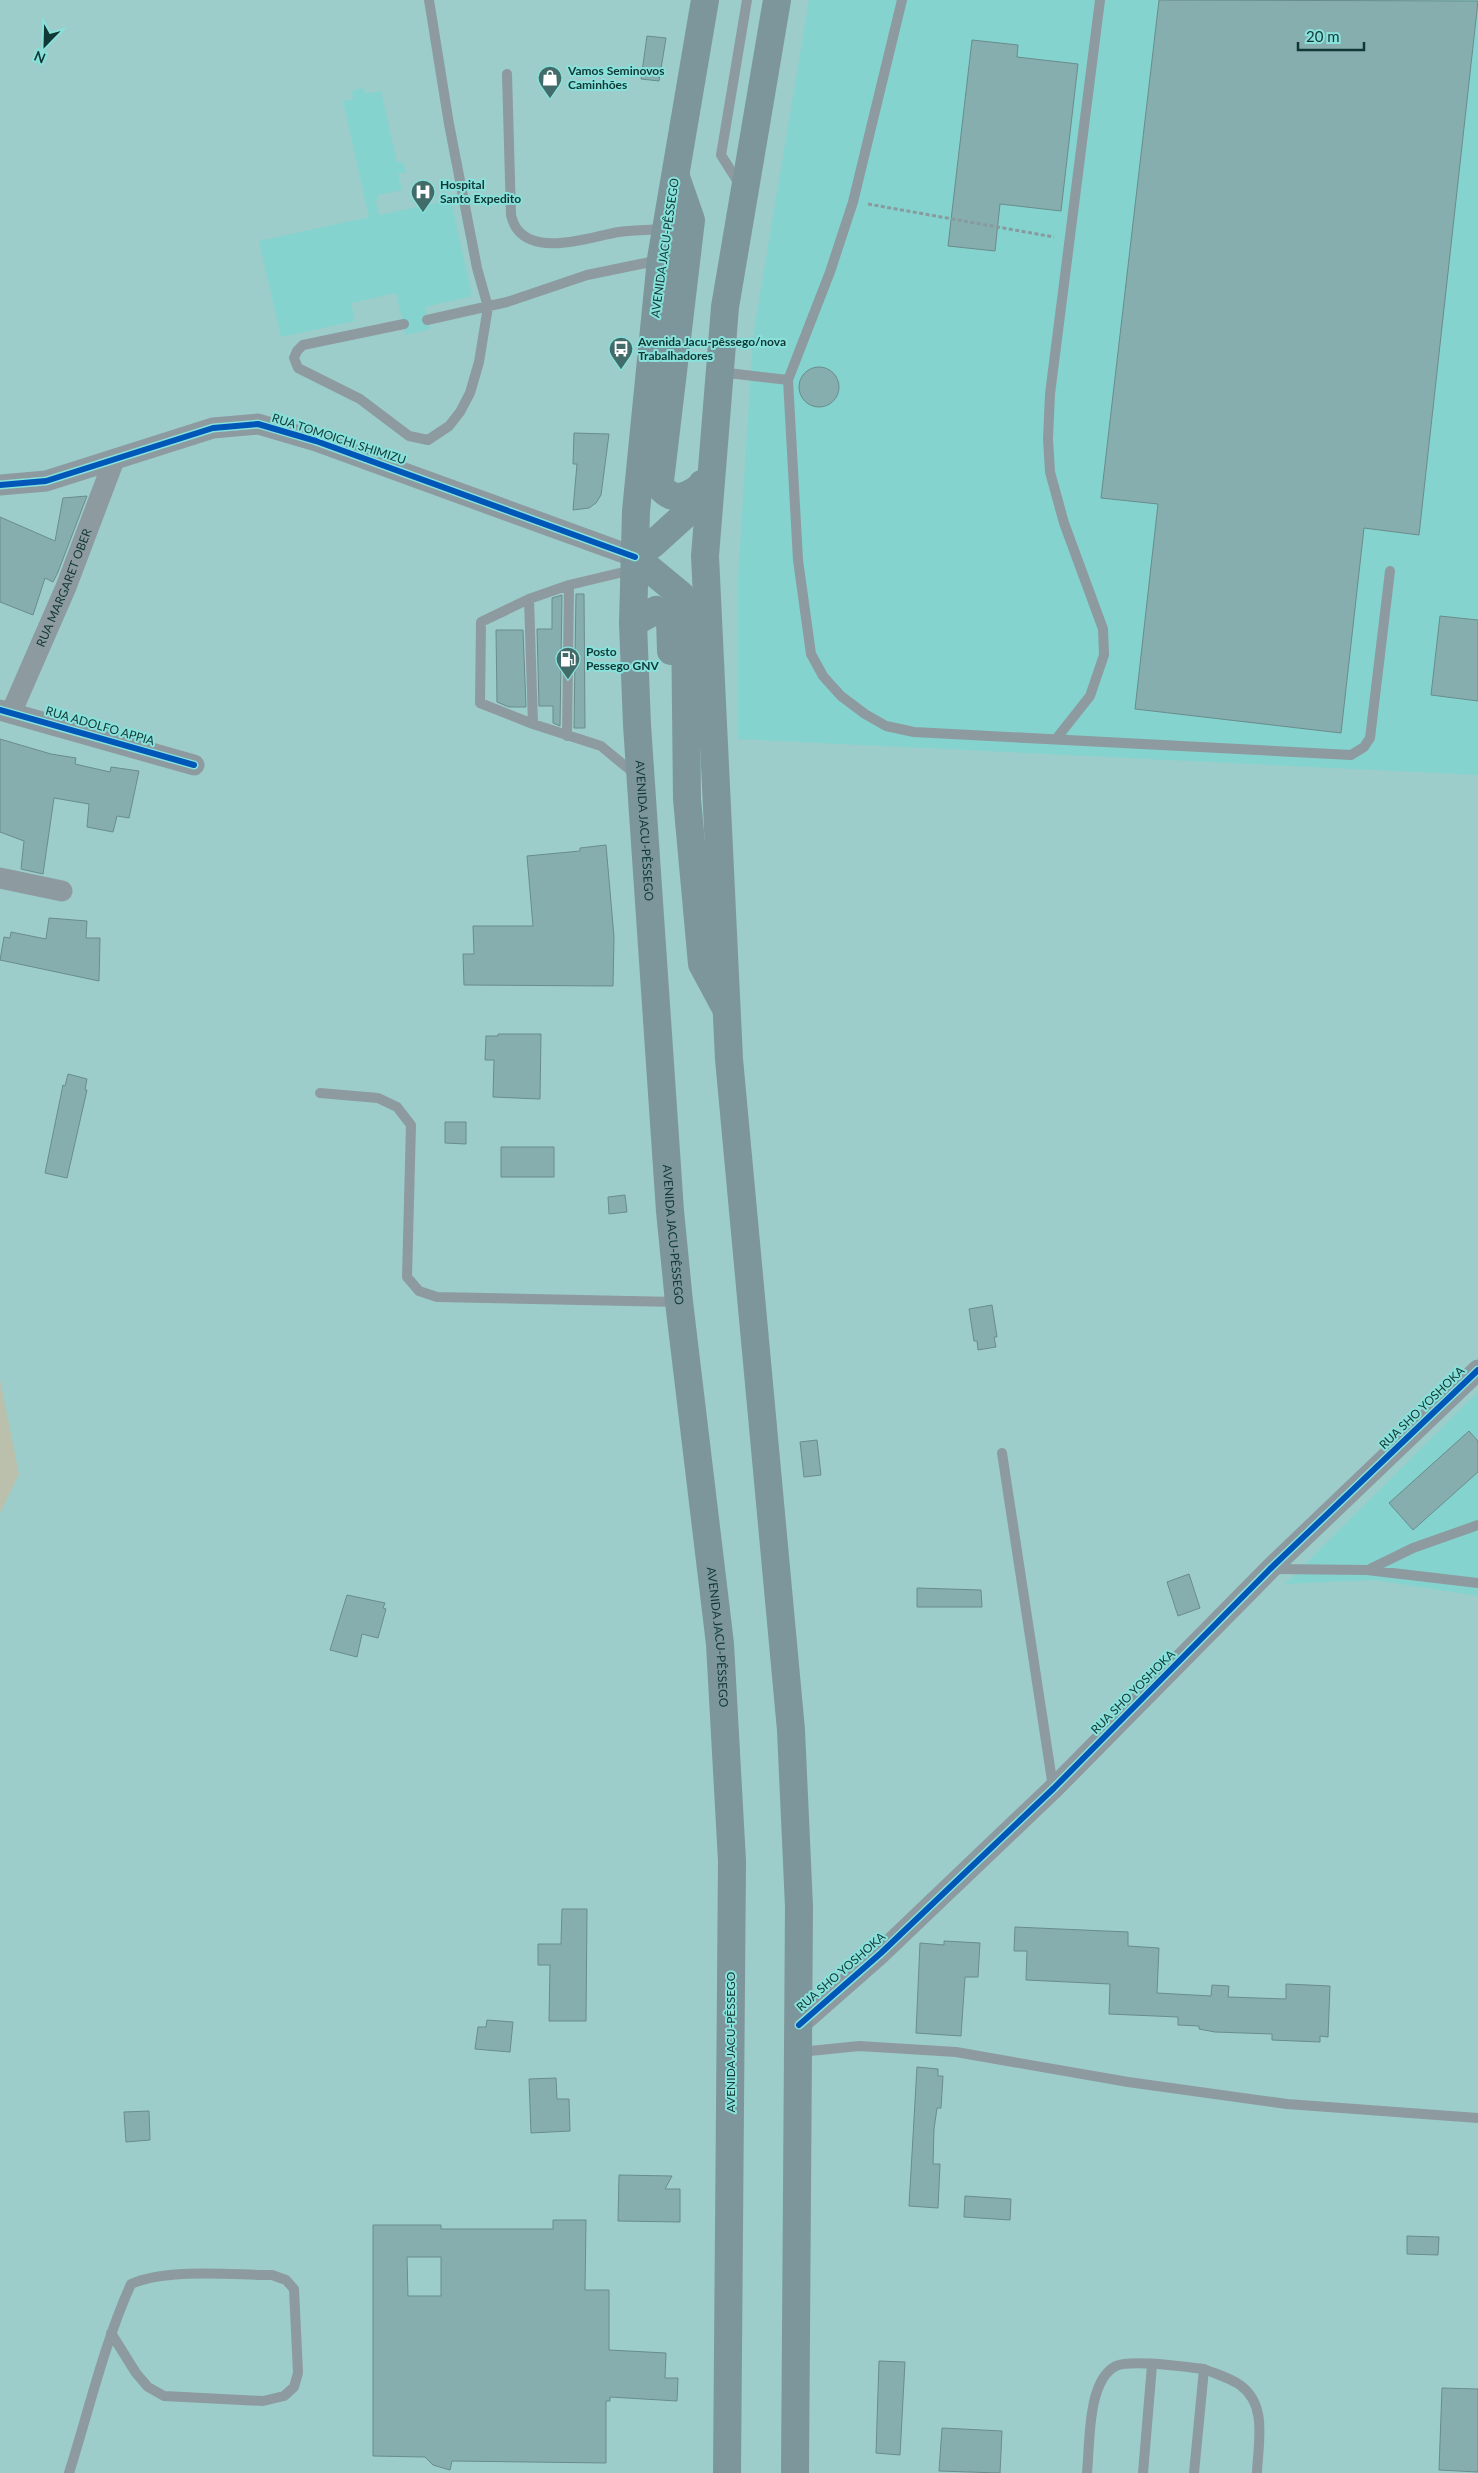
<svg xmlns="http://www.w3.org/2000/svg" width="1478" height="2473" viewBox="0 0 1478 2473" font-family="Lato,sans-serif">
	<rect width="100%" height="100%" fill="#9ccdca"/>
	<path fill="#85d3ce" d="M809,0H1478V775L738,739V577L753,337Z
		M364,88L365,94L381,91L397,163L403,162L406,172L398,174L402,190L379,195L376,202L379,215L451,200L472,296L425,307L430,329L406,335L396,293L351,303L355,321L281,337L259,241L369,217L343,101L353,99L352,91Z
		M1478,1392V1596L1375,1580L1285,1584Z"/>
	<path fill="#bbc0ac" d="M0,1380L19,1474L0,1513Z"/>
	<path fill="#87aeaf" stroke="#698c8c" fill-rule="evenodd" d="M1159,0L1478,1L1419,535L1364,528L1341,733L1135,709L1158,504L1101,498Z
		M647,36L666,38L659,81L641,79Z
		M972,40L1018,45L1017,57L1078,64L1061,211L1000,204L995,251L948,246Z
		M799 387a20 20 0 1 1 40 0a20 20 0 1 1-40 0Z
		M574,433L609,434L601,495L596,503L589,508L573,510L577,464H573Z
		M87,496L58,572L53,582L45,578L33,615L0,602V517L55,541L63,498Z
		M576,594H584L585,728H574Z
		M562,595L560,726L553,723V706H539L537,629H552V598Z
		M1440,616L1478,620V701L1431,695Z
		M496,630H523L526,707H509L497,702Z
		M0,739L51,754L76,758L75,764L110,772L111,767L139,771L129,818L117,816L113,832L87,827L89,804L54,798L43,874L21,869L24,841L0,832Z
		M606,845L614,937L613,986L464,985L463,954H474L473,926H533L527,856L580,851V848Z
		M49,918L87,921L86,938H100L99,981L0,960L4,937L10,938L11,932L46,939Z
		M498,1034H541L540,1099L493,1097L494,1060H485L486,1036H498Z
		M68,1074L87,1079L85,1090H87L67,1178L45,1173L63,1085L65,1086Z
		M445,1122H466V1144L445,1143Z
		M501,1147H554V1177H501Z
		M625,1195L627,1212L609,1214L608,1197Z
		M992,1305L997,1337H994L996,1347L978,1350L977,1341H974L969,1309Z
		M1469,1431L1478,1441V1472L1413,1530L1389,1503Z
		M817,1440L821,1475L804,1477L800,1442Z
		M1189,1574L1200,1608L1178,1616L1167,1582Z
		M917,1588L981,1590L982,1607H917Z
		M347,1595L385,1603L383,1608L386,1609L378,1638L362,1634L357,1657L330,1650Z
		M562,1909H587L586,2021H549L550,1965H538V1944H561Z
		M1015,1927L1128,1932V1946L1159,1948L1157,1993L1211,1996L1212,1985L1229,1986L1228,1997L1286,1999V1984L1330,1986L1328,2037L1320,2036V2042L1272,2040V2034L1215,2032L1199,2029V2026L1178,2025V2017L1109,2014L1110,1984L1026,1980L1027,1951H1014Z
		M944,1941L980,1943L978,1977H965L961,2036L916,2033L920,1943L944,1945Z
		M487,2020L513,2022L510,2052L475,2049L478,2027H486Z
		M917,2067L938,2069V2076H943L941,2108H937L934,2129L933,2164H940L938,2208L909,2206Z
		M556,2078L557,2099H569L570,2131L531,2133L529,2079Z
		M149,2111L150,2140L126,2142L124,2112Z
		M619,2175L672,2176L665,2189H680V2222L618,2221Z
		M965,2196L1011,2199L1010,2220L964,2217Z
		M553,2220H586L585,2290H609V2350L666,2353L665,2378H678L677,2401L610,2397V2401H606V2463L452,2461L450,2470L433,2465L425,2457L373,2456V2225H441V2229H553ZM407,2257H441V2296H408Z
		M1407,2236L1439,2237L1438,2255L1407,2254Z
		M879,2361L905,2362L900,2455L876,2453Z
		M1442,2388L1478,2389V2472L1439,2470Z
		M942,2428L1002,2431L1000,2473L939,2471Z"/>
	<g fill="none" stroke-linecap="round" stroke-linejoin="round">
		<path stroke="#879b9e" stroke-width="3" stroke-dasharray="4 2.5" stroke-linecap="butt" d="M868,204L1054,237"/>
		<path stroke="#8d9aa0" stroke-width="10" d="M902,0L853,202L830,272L788,380L798,560L811,654L823,676L841,696L865,714L886,726L914,732L1351,755L1364,747L1370,738L1390,571
			M507,74L511,215C512,219 514,225 517,229C538,257 592,236 619,232C635,230 650,230 665,229
			M740,185L721,155L747,0
			M427,320L507,302L587,275L660,260
			M404,324L303,345L297,351L294,358L298,368L360,399L409,436L428,440L449,426L460,412L470,393L479,362L488,307L477,268L449,124L429,0
			M720,372L788,380
			M632,570L569,585L529,599L481,622L480,703L533,724L601,746L636,775
			M529,599L533,724
			M567,736L569,585
			M1056,739L1090,696L1104,655L1103,629L1064,523L1050,472L1048,439L1050,394L1100,0
			M320,1093L378,1098L397,1107L411,1125L407,1277L419,1291L437,1297L678,1302
			M1002,1453L1053,1787
			M1274,1569L1367,1570L1478,1583
			M1368,1570L1413,1548L1478,1525
			M800,2052L859,2046L956,2052L1128,2082L1287,2104L1478,2118
			M1204,2369C1216,2374 1230,2378 1240,2385C1268,2405 1258,2443 1257,2473
			M69,2473C89,2410 104,2344 131,2284C167,2268 232,2275 272,2275L286,2280L294,2289L298,2373L294,2387L284,2396L263,2401L164,2396L148,2387L136,2373L111,2333
			M1087,2473C1090,2444 1087,2380 1116,2366C1132,2359 1185,2367 1204,2369L1194,2473
			M1143,2473L1152,2365"/>
		<g stroke="#8d9aa0" stroke-width="21">
			<path d="M0,485L46,481L213,428L258,424L316,441L635,557"/>
			<path d="M0,710L194,765"/>
			<path id="s1" d="M11,713L66,587L114,460"/>
			<path d="M0,878L62,891"/>
			<path d="M799,2025L881,1953L1054,1788L1270,1569L1478,1370"/>
		</g>
		<g stroke="#7d969b" stroke-width="28">
			<path id="s2" d="M705,0L661,259L636,511L633,623L637,725L670,1211L679,1302L720,1644L732,1861L727,2473"/>
			<path d="M777,0L725,307L705,556L729,1059L791,1730L799,1907L795,2473"/>
			<path d="M676,177L691,220L660,481L662,489C675,502 686,497 699,488"/>
			<path d="M635,557L681,595L685,616L687,799L702,964L724,1005"/>
			<path d="M635,557L653,544L686,514L702,484"/>
			<path d="M633,623L656,610L670,619L671,651"/>
		</g>
		<defs>
			<path id="cycleway" d="M0,485L46,481L213,428L258,424L316,441L635,557
				M0,710L194,765
				M799,2025L881,1953L1054,1788L1270,1569L1478,1370"/>
		</defs>
		<use href="#cycleway" stroke="#88e1db" stroke-width="9"/>
		<use href="#cycleway" stroke="#0057b8" stroke-width="6"/>
	</g>
	<defs>
		<symbol id="shop-pin" viewBox="-11 -11 22 30"><path d="M0 17L-7.5 6A9.5 9.5 0 1 1 7.5 6Z" fill="#426c69" stroke="#88e1db"/><path d="M-5-2.5h2.3a2.7 3.5 0 0 1 5.4 0H5L5.5 6h-11ZM-1.5-2.5h3a1.5 2.3 0 0 0-3 0Z" fill="#fff"/></symbol>
		<symbol id="hospital-pin" viewBox="-11 -11 22 30"><path d="M0 17L-7.5 6A9.5 9.5 0 1 1 7.5 6Z" fill="#426c69" stroke="#88e1db"/><path d="M-5-5h3v3.5h4V-5h3V5h-3V1.5h-4V5h-3Z" fill="#fff"/></symbol>
		<symbol id="bus-pin" viewBox="-11 -11 22 30"><path d="M0 17L-7.5 6A9.5 9.5 0 1 1 7.5 6Z" fill="#426c69" stroke="#88e1db"/><path d="M-5-6H5V4H4V6H2V4H-2V6H-4V4H-5ZM-3.5-4V0h7V-4ZM-3.5 1.2v1.5H-2V1.2ZM2 1.2v1.5H3.5V1.2Z" fill="#fff"/></symbol>
		<symbol id="fuel-pin" viewBox="-11 -11 22 30"><path d="M0 17L-7.5 6A9.5 9.5 0 1 1 7.5 6Z" fill="#426c69" stroke="#88e1db"/><path d="M-5.5-6h7V0h2V4h1.3V-2.5L3-4.5l.8-.8L6-3V5H2.5V1h-1V6h-7ZM-4.2-4.7v3.2H.2V-4.7Z" fill="#fff"/></symbol>
	</defs>
	<g fill-rule="evenodd">
		<use href="#shop-pin" x="536" y="64" width="28" height="38"/>
		<use href="#hospital-pin" x="409" y="178" width="28" height="38"/>
		<use href="#bus-pin" x="607" y="335" width="28" height="38"/>
		<use href="#fuel-pin" x="554" y="645" width="28" height="38"/>
	</g>
	<g text-anchor="middle" stroke-width="4" stroke-linejoin="round" paint-order="stroke">
		<g font-size="12" font-weight="bold" fill="#113835" stroke="#88e1db" text-anchor="start">
			<text x="568" y="75">Vamos Seminovos<tspan x="568" dy="14">Caminhões</tspan></text>
			<text x="440" y="189">Hospital<tspan x="440" dy="14">Santo Expedito</tspan></text>
			<text x="638" y="346">Avenida Jacu-pêssego/nova<tspan x="638" dy="14">Trabalhadores</tspan></text>
			<text x="586" y="656">Posto<tspan x="586" dy="14">Pessego GNV</tspan></text>
		</g>
		<g font-size="12" fill="#113835" stroke="#88e1db">
			<text transform="translate(665 248) rotate(-82)" y="4">AVENIDA JACU-PÊSSEGO</text>
			<text transform="translate(339 439) rotate(18)" y="4">RUA TOMOICHI SHIMIZU</text>
			<text dy="4" stroke="none"><textPath href="#s1" startOffset="136">RUA MARGARET OBER</textPath></text>
			<text transform="translate(100 726) rotate(16)" y="4">RUA ADOLFO APPIA</text>
			<text dy="4" stroke="none"><textPath href="#s2" startOffset="836">AVENIDA JACU-PÊSSEGO</textPath></text>
			<text dy="4" stroke="none"><textPath href="#s2" startOffset="1241">AVENIDA JACU-PÊSSEGO</textPath></text>
			<text transform="translate(1422 1408) rotate(-44)" y="4">RUA SHO YOSHOKA</text>
			<text dy="4" stroke="none"><textPath href="#s2" startOffset="1646">AVENIDA JACU-PÊSSEGO</textPath></text>
			<text transform="translate(1133 1692) rotate(-45)" y="4">RUA SHO YOSHOKA</text>
			<text transform="translate(841 1972) rotate(-41)" y="4">RUA SHO YOSHOKA</text>
			<text transform="translate(731 2042) rotate(-90)" y="4">AVENIDA JACU-PÊSSEGO</text>
		</g>
	</g>
	<g transform="translate(45 45) rotate(203)" stroke="#88e1db" stroke-width="4" paint-order="stroke">
	<path d="M0-4L9 19L0 12L-9 19Z" fill="#113835"/>
	<text y="-8" font-size="14" font-weight="bold" text-anchor="middle" fill="#113835">N</text>
	</g>
	<path d="M1298 42v8h66v-8" fill="none" stroke="#113835" stroke-width="2.5"/>
	<text x="1306" y="42" font-size="15" fill="#113835" stroke="#88e1db" stroke-width="4" paint-order="stroke">20 m</text>
</svg>
